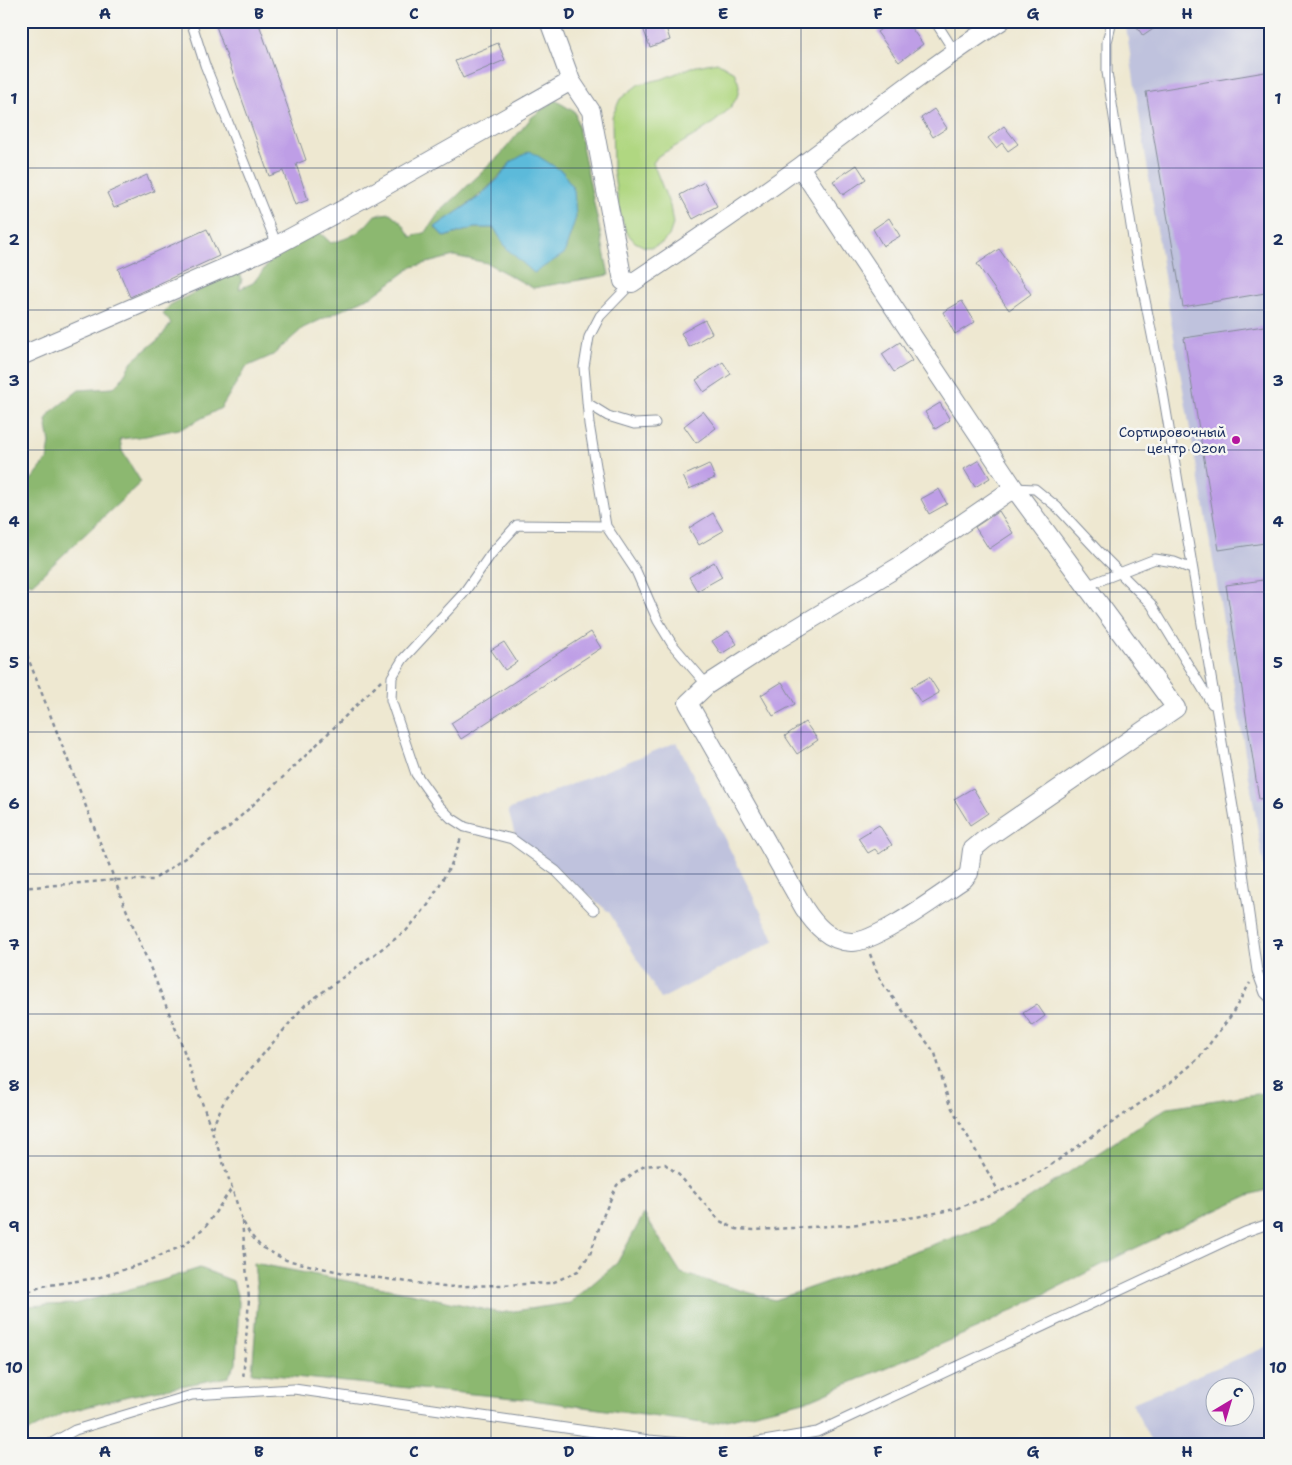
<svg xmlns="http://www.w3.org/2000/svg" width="1292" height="1465" viewBox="0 0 1292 1465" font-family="'Shantell Sans',sans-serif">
	<rect width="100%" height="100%" fill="#f6f6f2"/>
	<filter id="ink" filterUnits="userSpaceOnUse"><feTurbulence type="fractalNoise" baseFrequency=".02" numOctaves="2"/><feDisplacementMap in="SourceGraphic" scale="10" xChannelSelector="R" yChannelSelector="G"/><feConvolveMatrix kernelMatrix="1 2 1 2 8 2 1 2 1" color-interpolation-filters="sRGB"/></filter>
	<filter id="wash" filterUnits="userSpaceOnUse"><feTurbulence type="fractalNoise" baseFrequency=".0096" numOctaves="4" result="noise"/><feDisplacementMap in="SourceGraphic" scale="20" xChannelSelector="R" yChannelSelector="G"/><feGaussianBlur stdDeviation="1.12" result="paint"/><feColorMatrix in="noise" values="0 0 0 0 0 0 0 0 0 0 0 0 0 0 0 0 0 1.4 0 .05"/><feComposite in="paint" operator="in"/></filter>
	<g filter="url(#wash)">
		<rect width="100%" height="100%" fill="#eee8d1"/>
		<path fill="#bfc2dd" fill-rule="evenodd" d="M1125,21H1271V909L1213,560L1170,315Z
			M677,742L775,941L661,999L609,912L515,835L508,810Z
			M1271,1345V1444H1152L1132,1403ZM1214,1388H1244V1418H1214Z"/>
		<path fill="#b0d781" stroke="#668370" d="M717,62L734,72C736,77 739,82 739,87C740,115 679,144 658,156L653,163L670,206L673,224L669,236L662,243L653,247H645L635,242L626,232L620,214L613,169L612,117L620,99L639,84L662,79L692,67Z"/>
		<path fill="#8cb86f" stroke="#547466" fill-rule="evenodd" d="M555,100L575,112L609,275L533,288L487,263L454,256L412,267L374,295L303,328L273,355L246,367L221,408L183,428L146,436L120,439L122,451L141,482L32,584L21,580V486L32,479L47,460L50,443L46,420L51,412L79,390L113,388L121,380L132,361L161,337L171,323L163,314L170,305L239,270L242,279L239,289L253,283L276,254L318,231L331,243C353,237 360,233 375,215L390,213L402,223L411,237L426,232L438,214L501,154L532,117ZM511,162L507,249L494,228H474L444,237L435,227C465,207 489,191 511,162Z
			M1271,1092V1189L1249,1195L1125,1253L978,1328L812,1399L710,1424L525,1399L252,1373L258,1299L254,1263L410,1293L500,1313L570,1303L617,1263L644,1214L681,1273L775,1300L989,1225L1168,1107Z
			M200,1268L233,1281L239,1302L236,1364L228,1377L128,1396L64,1413L21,1435V1306L74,1304L160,1281Z"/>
		<path fill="#5cbada" stroke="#3c749c" d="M530,151L563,172L574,190L576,217L564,254L534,273L507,249L494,228H474L444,237L435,227L479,197L499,178L511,162Z"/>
		<g id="blocks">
			<path fill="#be9ee6" d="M220,21H258L306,160L296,164L308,200L295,205L283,171L269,176L215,23Z
				M664,21L670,40L650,47L643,28Z
				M892,21H906L923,44L899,62L877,32Z
				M1133,21H1165L1143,36Z
				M498,43L505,60L463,78L455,61Z
				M1271,71V292L1183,307L1146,92Z
				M934,109L947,128L933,137L921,118Z
				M1004,126L1018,144L1008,151L1002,143L996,148L988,138Z
				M857,165L866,179L843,195L833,181Z
				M147,175L154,191L114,208L107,193Z
				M704,182L717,206L693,219L680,195Z
				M889,218L900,236L883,246L873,229Z
				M207,229L219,256L130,297L118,269Z
				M999,249L1031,294L1009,310L977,264Z
				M962,301L975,322L955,334L943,312Z
				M705,320L712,333L689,347L681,333Z
				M1271,325V542L1219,550L1184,338Z
				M900,342L912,361L894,372L882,354Z
				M723,362L731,374L704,392L696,380Z
				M940,403L950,420L935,429L925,412Z
				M703,411L716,428L696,443L684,426Z
				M979,460L990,478L975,487L964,469Z
				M709,464L715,478L689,489L683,476Z
				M939,489L947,504L929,514L921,499Z
				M999,511L1013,533L989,549L975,527Z
				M713,513L723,531L699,545L689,528Z
				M714,562L722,577L697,591L689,577Z
				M1271,579V797L1259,799L1226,585Z
				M728,631L737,644L721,654L712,641Z
				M591,632L601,648L461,739L451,723Z
				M504,642L517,662L505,670L491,650Z
				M929,677L939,693L921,703L911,687Z
				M782,682L795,704L773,716L761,695Z
				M805,722L818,740L797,754L785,736Z
				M973,788L988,813L970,825L954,799Z
				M879,825L892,845L879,854L875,849L868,853L858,838Z
				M1037,1004L1045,1016L1032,1026L1023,1013Z"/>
		</g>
	</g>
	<g filter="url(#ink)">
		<use href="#blocks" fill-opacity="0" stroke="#848c98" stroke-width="1"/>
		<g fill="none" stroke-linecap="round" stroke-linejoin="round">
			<defs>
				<path id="lane" d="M191,21L205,65L277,245
					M935,21L954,51
					M1112,21L1107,42V72L1134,245L1160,375L1238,837L1257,971L1265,993L1271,999
					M587,403L608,416L634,424L655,423
					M1014,488L1035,489L1057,507L1099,552L1151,604L1212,704
					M606,526L636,571L658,621L672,644L707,685
					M1086,586L1155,559L1174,562L1192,569
					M594,910L556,871L512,839L465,827L451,818L438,805L416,774L391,700L392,677L403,659L463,594L491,554L517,525L606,526L589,424L584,367L589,337L600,316L632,283
					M50,1444L75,1430L192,1395L294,1389L649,1440L693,1444
					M746,1444L817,1432L1245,1232L1271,1223"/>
				<path id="street" d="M549,21L571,81L591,111L623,281L632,283C689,245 746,206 801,166C867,117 932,65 1001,21
					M800,167L1014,488L1176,708L984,840L972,850L969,873L964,879C941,894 876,943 851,942C829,941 815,925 804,908L688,703L707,685L772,643L903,564L1014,488
					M21,356L277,245L366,197L571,81"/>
			</defs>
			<use href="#lane" stroke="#848c98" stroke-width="11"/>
			<use href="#street" stroke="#848c98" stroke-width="20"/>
			<path stroke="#848c98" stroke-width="2.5" stroke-dasharray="4 4" stroke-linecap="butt" d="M21,640L124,904L179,1037L232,1188L242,1220L250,1234L261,1247L286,1260L344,1273L444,1287L552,1283L578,1271L590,1254L604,1214L617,1185L644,1166L665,1164L679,1175L720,1221L736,1229L754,1230L850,1225L916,1217L955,1209L988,1197L1021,1182L1045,1169L1171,1082L1198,1059L1230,1017L1250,983
				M21,888L115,880H153L228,828L295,766L381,681
				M870,954L881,982L935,1053L949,1103L999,1192
				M212,1128L225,1099L305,1005L406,931L428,905L451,865L461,838
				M242,1221L249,1299L243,1380
				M21,1295L43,1286L97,1278L142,1264L184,1245L206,1226L232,1188"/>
			<use href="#lane" stroke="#fff" stroke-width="9"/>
			<use href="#street" stroke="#fff" stroke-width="18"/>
		</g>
	</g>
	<path fill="none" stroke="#1b2f5e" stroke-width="1" stroke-opacity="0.55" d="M182,21V1444M337,21V1444M491,21V1444M646,21V1444M801,21V1444M955,21V1444M1110,21V1444M21,168H1271M21,310H1271M21,450H1271M21,592H1271M21,732H1271M21,874H1271M21,1014H1271M21,1156H1271M21,1296H1271"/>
	<circle fill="#b5179e" stroke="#f6f6f2" stroke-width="2" cx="1236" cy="440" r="5"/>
	<g text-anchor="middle" stroke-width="5" stroke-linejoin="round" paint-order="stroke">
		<g font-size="14" fill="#1b2f5e" stroke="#f6f6f2" text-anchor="end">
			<text x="1226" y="437">Сортировочный<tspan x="1226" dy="16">центр Ozon</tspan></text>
		</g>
	</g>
	<rect width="1292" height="1465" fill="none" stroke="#f6f6f2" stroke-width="55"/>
	<g transform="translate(1230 1402) rotate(38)"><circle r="24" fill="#f6f6f2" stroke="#9ea6b7"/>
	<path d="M0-4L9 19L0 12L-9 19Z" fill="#b5179e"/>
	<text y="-8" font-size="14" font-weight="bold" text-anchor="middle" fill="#1b2f5e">С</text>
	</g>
	<rect x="28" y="28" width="1236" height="1410" fill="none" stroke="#1b2f5e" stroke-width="2"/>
	<g font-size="16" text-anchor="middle" font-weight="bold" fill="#1b2f5e">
		<text x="105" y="19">A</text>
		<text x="259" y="19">B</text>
		<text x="414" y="19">C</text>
		<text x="569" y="19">D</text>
		<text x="723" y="19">E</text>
		<text x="878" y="19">F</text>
		<text x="1033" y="19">G</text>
		<text x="1187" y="19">H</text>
		<text x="14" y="104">1</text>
		<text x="1278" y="104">1</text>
		<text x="14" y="245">2</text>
		<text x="1278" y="245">2</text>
		<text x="14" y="386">3</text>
		<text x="1278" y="386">3</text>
		<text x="14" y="527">4</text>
		<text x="1278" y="527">4</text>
		<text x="14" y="668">5</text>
		<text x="1278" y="668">5</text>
		<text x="14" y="809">6</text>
		<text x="1278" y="809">6</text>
		<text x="14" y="950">7</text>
		<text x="1278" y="950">7</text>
		<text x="14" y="1091">8</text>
		<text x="1278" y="1091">8</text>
		<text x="14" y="1232">9</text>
		<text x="1278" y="1232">9</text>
		<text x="14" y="1373">10</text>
		<text x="1278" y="1373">10</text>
		<text x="105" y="1457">A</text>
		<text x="259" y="1457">B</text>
		<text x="414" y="1457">C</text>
		<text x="569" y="1457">D</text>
		<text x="723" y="1457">E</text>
		<text x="878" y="1457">F</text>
		<text x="1033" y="1457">G</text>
		<text x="1187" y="1457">H</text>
	</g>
</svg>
